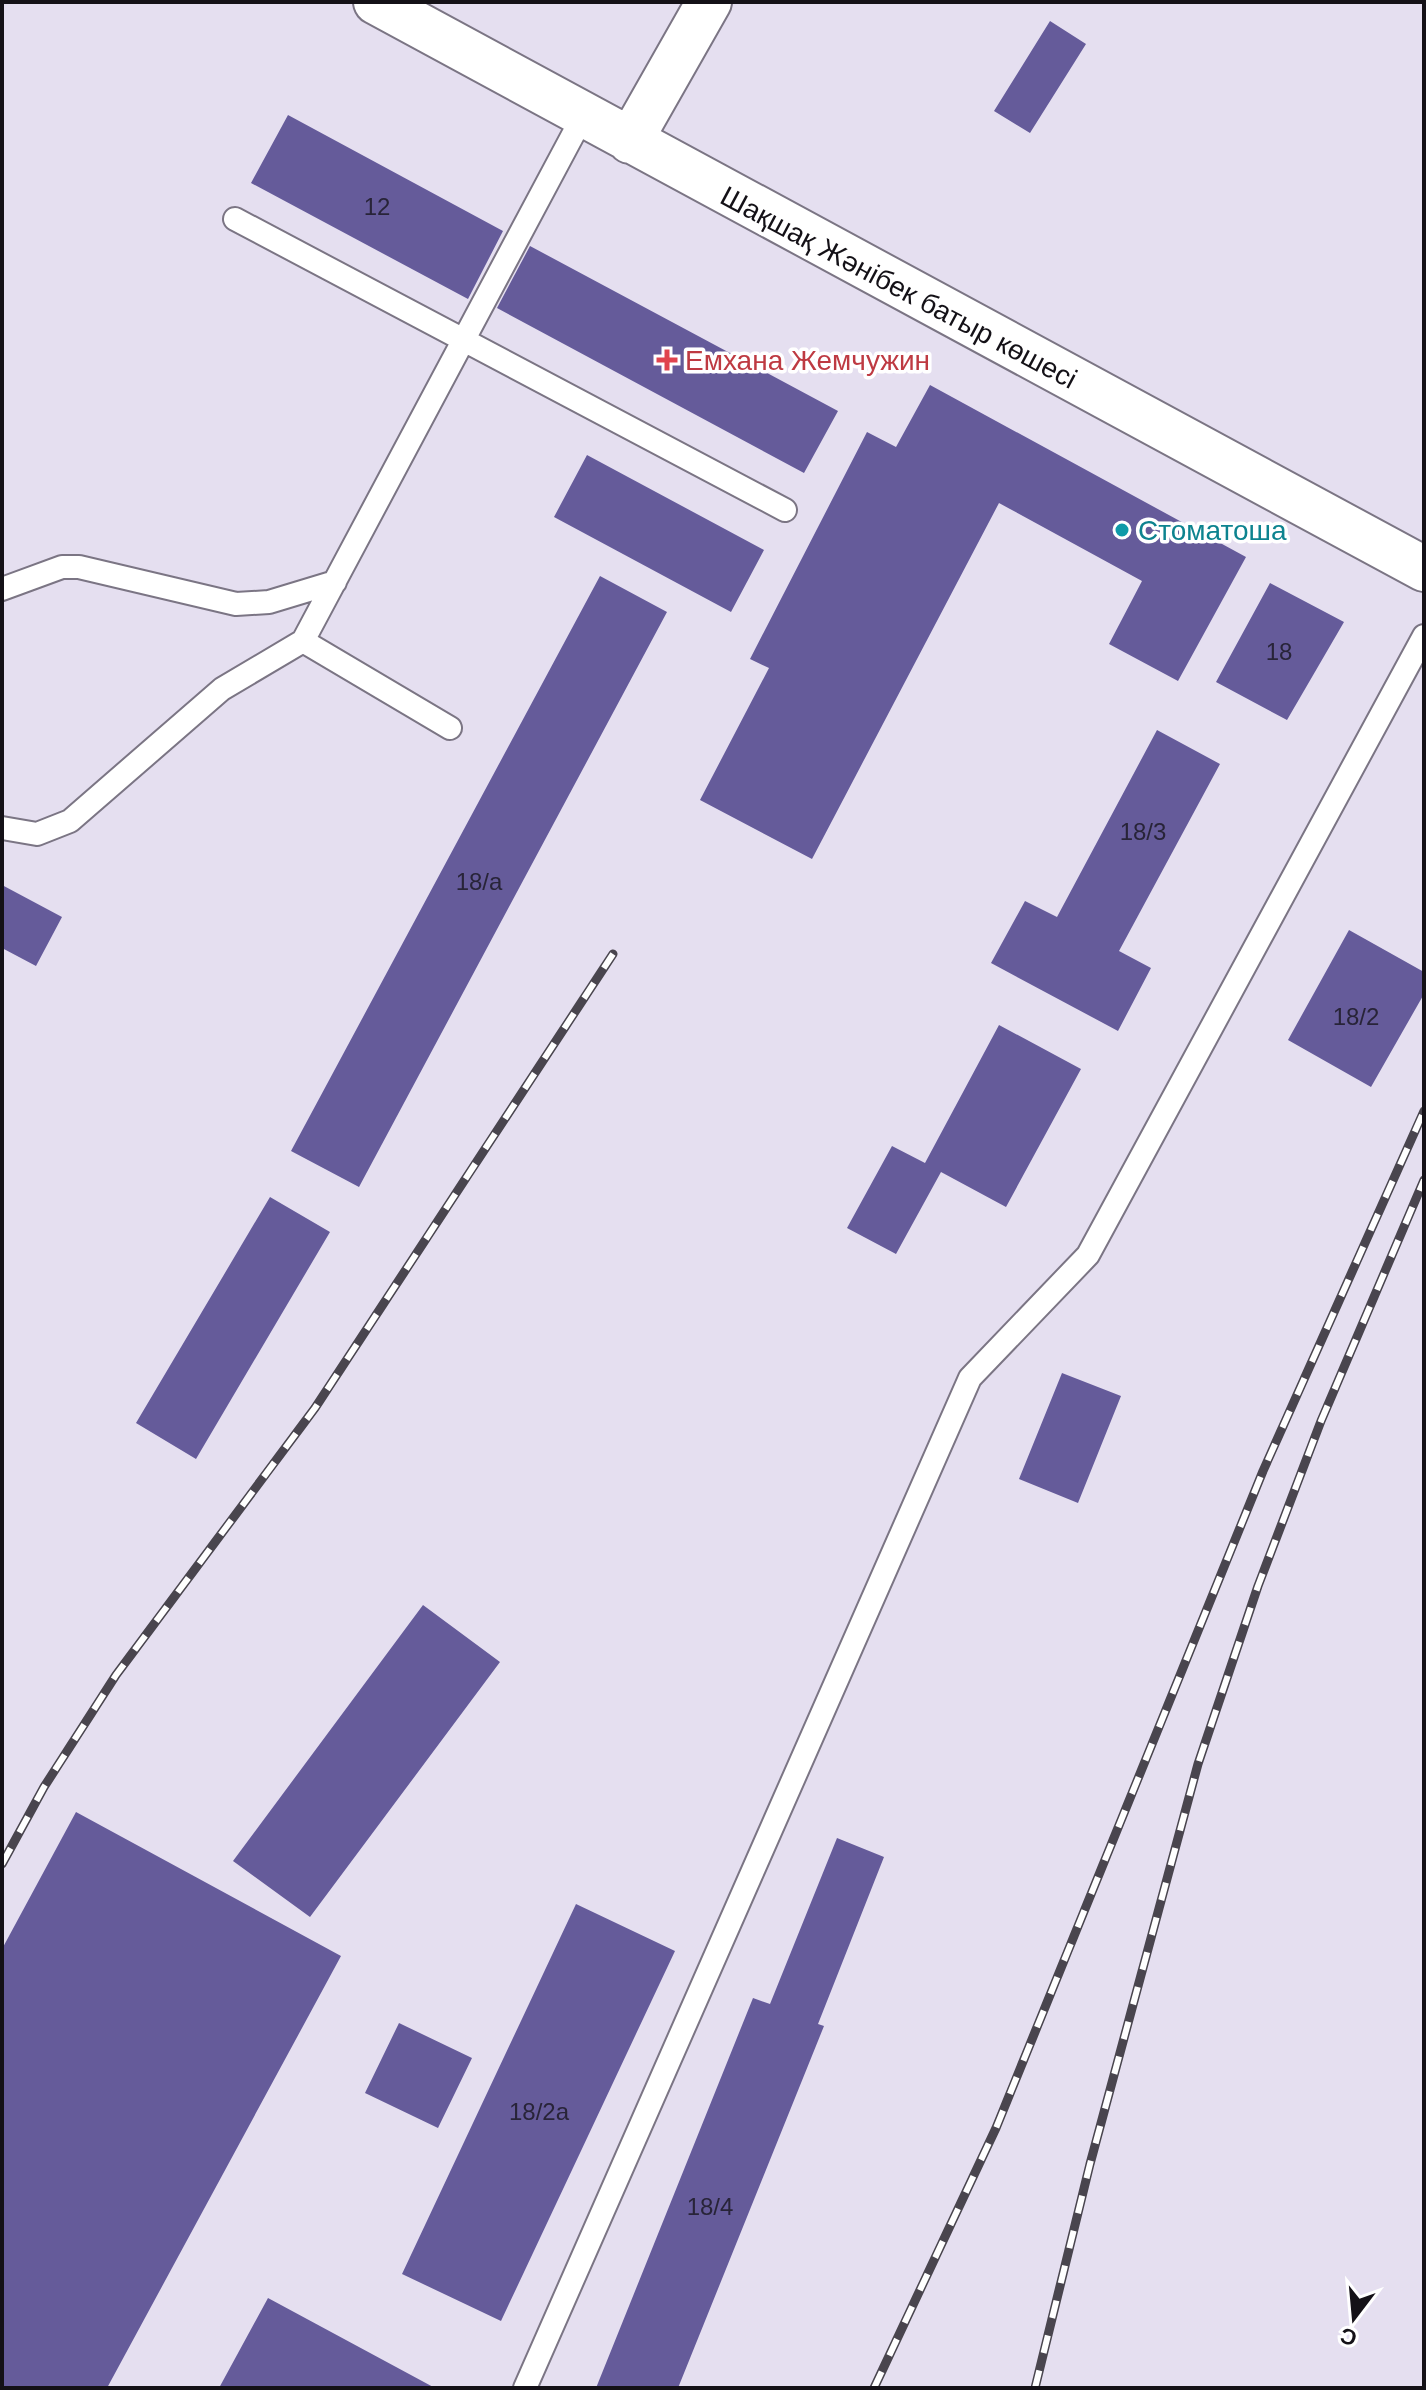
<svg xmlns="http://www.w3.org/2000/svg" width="1426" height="2390" viewBox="0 0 1426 2390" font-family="Arial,sans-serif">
	<rect width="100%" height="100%" fill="#e5dff0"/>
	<path fill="#655b9a" d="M1050,21L1086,44L1030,133L994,111Z
		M288,115L503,231L468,299L251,183Z
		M530,246L838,411L804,473L497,308Z
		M930,385L1246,557L1178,681L1109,644L1142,581L999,503L812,859L700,800L769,668L750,659L867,432L896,447Z
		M587,455L764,550L731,612L554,517Z
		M600,576L667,612L359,1187L291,1151Z
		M1270,583L1344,622L1287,720L1216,682Z
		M1157,730L1220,764L1119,951L1151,968L1118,1031L991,963L1025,901L1057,917Z
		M2,885L62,917L36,966L2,948Z
		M1349,930L1424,972V994L1371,1087L1288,1040Z
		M999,1025L1081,1069L1006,1207L941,1172L896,1254L847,1228L892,1146L925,1163Z
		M270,1197L330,1232L196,1459L136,1423Z
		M1062,1373L1121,1396L1078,1503L1019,1479Z
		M423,1605L500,1662L310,1917L233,1861Z
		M76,1812L341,1956L107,2388H2V1949Z
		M837,1838L884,1857L818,2024L824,2026L678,2388H596L753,1998L770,2004Z
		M576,1904L675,1951L501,2321L402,2274Z
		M399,2023L472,2058L438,2128L365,2093Z
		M268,2298L435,2388H219Z"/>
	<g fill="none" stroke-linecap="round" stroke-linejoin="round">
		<defs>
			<path id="service" d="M235,219L785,510
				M2,589L62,567H79L236,604L269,602L335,582
				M303,641L450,728
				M2,828L37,834L70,821L222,689L303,641L583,116
				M525,2388L970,1378L1088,1255L1424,636"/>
			<path id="minor" d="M376,2L1424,569
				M630,141L709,2"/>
		</defs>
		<use href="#service" stroke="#7b7584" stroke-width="26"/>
		<use href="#minor" stroke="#7b7584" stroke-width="48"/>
		<use href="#service" stroke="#fff" stroke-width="22"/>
		<use href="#minor" stroke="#fff" stroke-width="44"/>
		<defs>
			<path id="rail" d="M2,1864L44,1787L116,1675L315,1408L613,954
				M874,2388L996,2128L1263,1471L1424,1111
				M1035,2388L1090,2164L1198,1764L1258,1586L1321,1421L1424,1180"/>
		</defs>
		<use href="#rail" stroke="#49454e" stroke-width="9"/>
		<use href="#rail" stroke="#fff" stroke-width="6" stroke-dasharray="18" stroke-linecap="butt"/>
	</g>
	<path fill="#e0444e" stroke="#fff" stroke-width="3" d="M663 348h8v8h8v8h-8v8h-8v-8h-8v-8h8z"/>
	<circle fill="#0f9aa8" stroke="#fff" stroke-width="3" cx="1122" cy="530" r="8"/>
	<g text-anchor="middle" stroke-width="7" stroke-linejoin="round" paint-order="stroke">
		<g font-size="24" fill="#282438">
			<text x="377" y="215">12</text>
			<text x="1279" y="660">18</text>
			<text x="1143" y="840">18/3</text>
			<text x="479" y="890">18/а</text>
			<text x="1356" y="1025">18/2</text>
			<text x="539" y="2120">18/2а</text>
			<text x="710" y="2215">18/4</text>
		</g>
		<g font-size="28" fill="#141117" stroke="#fff">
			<text transform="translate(899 287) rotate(28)" y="10">Шақшақ Жәнібек батыр көшесі</text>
		</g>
		<g font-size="28" fill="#be3a42" stroke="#fff" text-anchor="start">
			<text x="685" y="370">Емхана Жемчужин</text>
		</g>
		<g font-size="28" fill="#0d838f" stroke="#fff" text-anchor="start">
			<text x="1138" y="540">Стоматоша</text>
		</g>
	</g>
	<rect width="1426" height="2390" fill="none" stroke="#141117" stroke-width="8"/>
	<g transform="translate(1354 2318) rotate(196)" stroke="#ffffff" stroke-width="6" paint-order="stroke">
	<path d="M0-6L14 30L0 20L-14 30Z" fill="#141117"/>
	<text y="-12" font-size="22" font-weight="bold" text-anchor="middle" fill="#141117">С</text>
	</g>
</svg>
